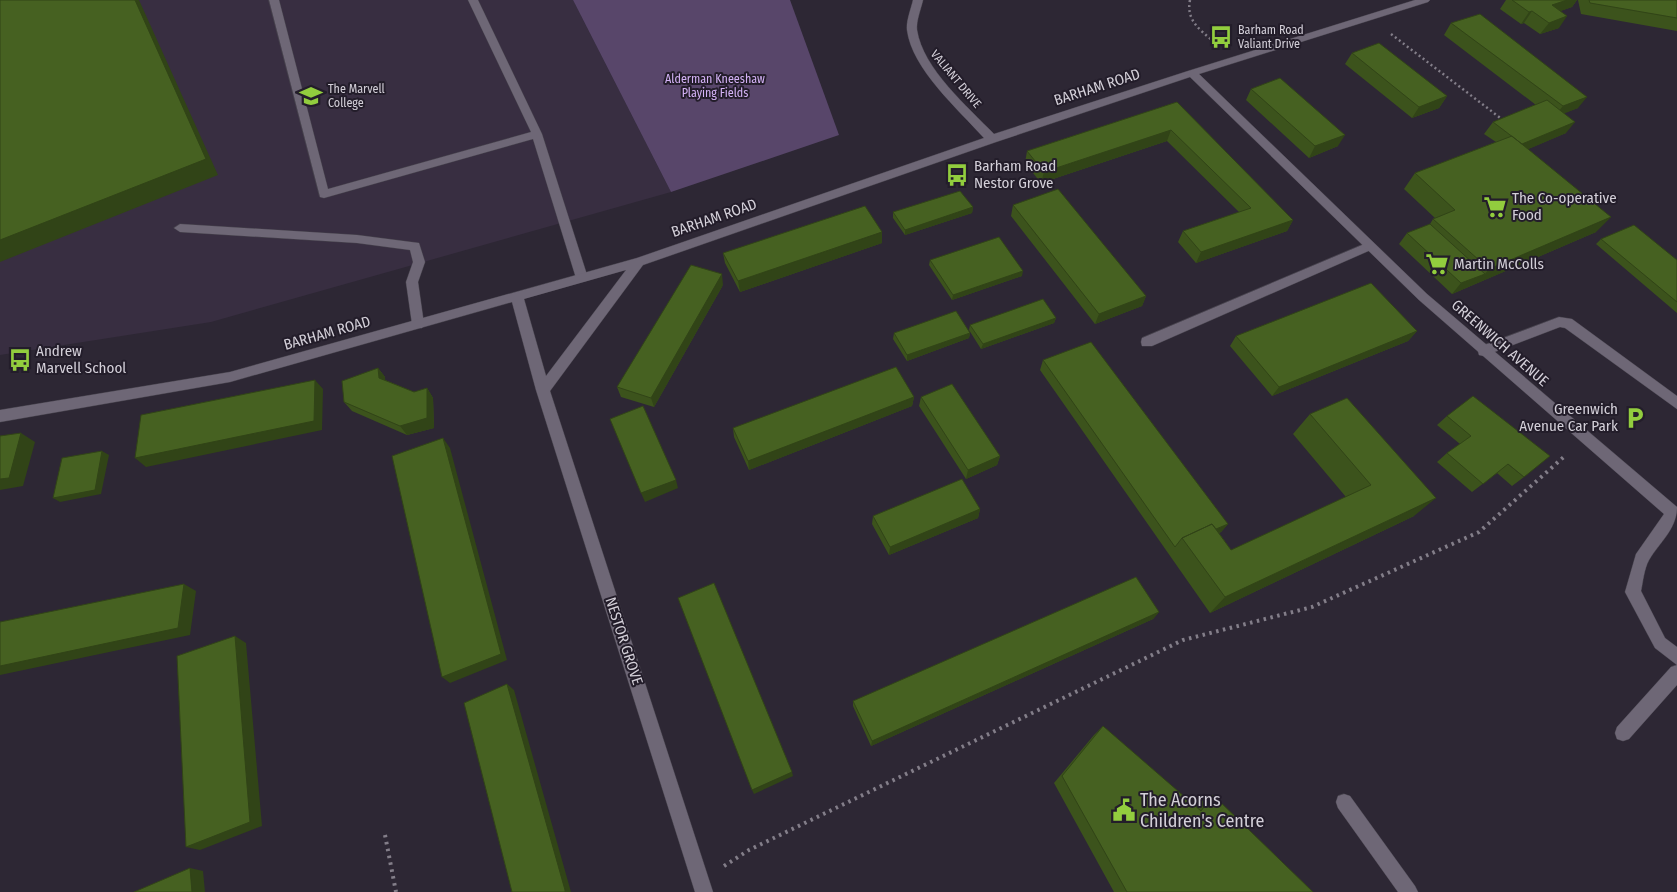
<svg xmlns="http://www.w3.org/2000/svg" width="1677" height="892" viewBox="0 0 1677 892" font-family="'Fira Sans Condensed',sans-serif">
	<rect width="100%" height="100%" fill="#2d2734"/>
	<path fill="#382e41" d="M0,0H573L671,192L211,322L0,355Z"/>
	<path fill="#58466a" d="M573,0H790L839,135L671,192Z"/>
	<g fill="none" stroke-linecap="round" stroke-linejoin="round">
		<defs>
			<path id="service" d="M269,0H279L328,189L531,132L468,0H478L542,134L588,278L586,281H578L576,278L533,139L324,198L320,197Z
				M180,224L357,235L419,243L425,262L418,282L424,324L422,328H414L412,324L406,282L413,262L410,250L357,243L180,232L174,228Z
				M1369,242L1375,246L1373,249L1152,346H1142L1141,342L1142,338Z
				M1559,317L1572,319L1677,396V409L1565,328L1560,327L1484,356L1479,355L1478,351L1479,347Z
				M1677,665V685L1629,739L1623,741L1617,739L1615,733L1617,727L1671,667Z
				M1344,794L1350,796L1415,886L1418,892H1398L1338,808L1336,802L1338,796Z"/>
			<path id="minor" d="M913,0H923C921,9 916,21 917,30C923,69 968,107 994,134L1188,71L1415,0H1430L1428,2L1199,74L1427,294L1677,507C1677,529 1659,543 1649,560C1644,569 1643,582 1641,591L1665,638L1677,647V665L1655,648L1625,592L1636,554L1664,514L1419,300L1190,77L996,142L643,265L550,391L713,892H695L536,390L512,302L230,382L0,422V410L230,372L637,258L984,138C958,109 912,69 907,30C906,21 911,9 913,0ZM626,270L546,376L524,299Z"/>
		</defs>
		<use href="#service" stroke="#46424c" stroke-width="1"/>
		<use href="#minor" stroke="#46424c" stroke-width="1"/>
		<path stroke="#837e89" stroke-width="2.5" stroke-dasharray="2 3" stroke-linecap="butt" d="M1190,0C1186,20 1199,29 1213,41
			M1391,34L1503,120"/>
		<path stroke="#837e89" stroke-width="4" stroke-dasharray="2.5 4.5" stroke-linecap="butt" d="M385,835L396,892
			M724,866L749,850L1183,640L1312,607L1479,532L1566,455"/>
		<use href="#service" fill="#6e6776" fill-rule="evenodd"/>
		<use href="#minor" fill="#6e6776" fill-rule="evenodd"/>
	</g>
	<path fill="#3c531c" d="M1506,0H1577L1572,7L1560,11L1559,28L1540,34L1524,23L1521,24L1500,9Z
		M1578,0H1677V31L1581,14Z
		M1451,23L1578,108L1564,113L1566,133L1528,149L1596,232L1452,294L1399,244L1407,233L1430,224L1433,219L1435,218L1404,189L1415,173L1496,142L1484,134L1493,122L1536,105L1444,35Z
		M1352,53L1447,96L1439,108L1412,118L1345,64Z
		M1251,89L1338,146L1309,158L1246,100Z
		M1177,102L1293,220L1287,231L1196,263L1178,242L1183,231L1239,212L1167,141L1041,183L1025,163L1027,151Z
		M1013,205L1146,296L1142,306L1095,324L1011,216Z
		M973,207L972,213L905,235L893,218V212Z
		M1601,239L1677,260V313L1596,244Z
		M882,243L740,292L725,263L723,253Z
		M930,260L1022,276L952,300L929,265Z
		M723,285L654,407L621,397L617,387Z
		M1056,318L1054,323L981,349L969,330L970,325Z
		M1417,331L1408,341L1272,396L1230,346L1236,336Z
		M894,333H970L969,338L907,361L893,339Z
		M1043,360L1228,524L1221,532L1219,533L1231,550L1346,497L1293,434L1310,414L1414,516L1210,613L1040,370Z
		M378,368L385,377V380L414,392L427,388L433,398L434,428L407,435L352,411L344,402Z
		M914,397L912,406L749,470L734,437L733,428Z
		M921,397L1000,456L997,465L966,479L919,406Z
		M1447,416L1524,477L1512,486L1497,473L1472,492L1437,462L1447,453L1460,444L1437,425Z
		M980,509L978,518L889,555L872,524L873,516Z
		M1159,612L1153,619L871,746L853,706V701Z
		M1103,726L1196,807L1200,802L1213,795L1313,892H1114L1054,783L1094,735Z"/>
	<path fill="#314417" d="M135,0H139L218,175L0,262V240Z
		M1567,0H1577L1572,7L1544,17L1552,5Z
		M1532,11L1524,23L1521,24L1529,12Z
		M1567,16L1559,28L1540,34L1549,23Z
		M1447,96L1439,108L1412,118L1419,107Z
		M1587,97L1578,108L1553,118L1563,106Z
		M1575,122L1566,133L1512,156L1521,144Z
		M1171,130L1167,141L1041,183L1044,172Z
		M1345,135L1338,146L1309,158L1315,146Z
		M973,207L972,213L905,235V230Z
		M1611,217L1596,232L1452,294L1461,283L1485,274L1489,269Z
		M1293,220L1287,231L1196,263L1201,252Z
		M882,232V243L740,292L738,281Z
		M1023,271L1022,276L952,300L953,295Z
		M722,274L723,285L654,407L651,398Z
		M1146,296L1142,306L1095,324L1099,314Z
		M1056,318L1054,323L981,349L983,344Z
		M1417,331L1408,341L1272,396L1279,387Z
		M970,333L969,338L907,361V355Z
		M378,368L385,377L386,387L379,378Z
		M315,380L323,389L322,430L146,467L135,458Z
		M427,388L433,398L434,428L407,435L400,426Z
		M914,397L912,406L749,470L748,461Z
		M21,433L35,442L23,486L0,490V479Z
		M443,438L450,448L507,660L450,683L442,677Z
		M102,451L109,455L101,494L60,502L53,498Z
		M1000,456L997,465L966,479L968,470Z
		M676,480L678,488L645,502L641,493Z
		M1436,498L1414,516L1210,613L1225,597Z
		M980,509L978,518L889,555L890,547Z
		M1228,524L1221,532L1189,546L1186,543Z
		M184,584L196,591L190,635L0,675V666Z
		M1159,612L1153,619L871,746L872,741Z
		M235,636L246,643L262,826L200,850L186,847Z
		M507,684L514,690L571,892H565Z
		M792,772L793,776L754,794L752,790Z
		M190,868L203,871L205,892H192Z"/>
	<path fill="#466121" stroke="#314417" d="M0,0H135L206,159L0,240Z
		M1512,0H1567L1552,5L1567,16L1549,23L1532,11L1529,12Z
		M1589,0H1677V18L1590,3Z
		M1480,14L1587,97L1563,106L1451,23Z
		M1379,43L1447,96L1419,107L1352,53Z
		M1280,78L1345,135L1315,146L1251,89Z
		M1547,100L1575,122L1522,144L1493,122Z
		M1177,102L1293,220L1201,252L1183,231L1251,208L1171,130L1044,172L1027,151Z
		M1512,136L1611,217L1489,269L1433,219L1455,210L1415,173Z
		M1058,189L1146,296L1099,314L1013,205Z
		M960,191L973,207L905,230L893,212Z
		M865,206L882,232L738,281L723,253Z
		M1430,224L1485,274L1461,283L1407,233Z
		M1634,225L1677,260V302L1601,239Z
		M999,237L1023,271L953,295L930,260Z
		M691,265L722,274L651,398L617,387Z
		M1371,283L1417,331L1279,387L1236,336Z
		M1043,299L1056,318L983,344L970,325Z
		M956,311L970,333L907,355L894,333Z
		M1091,342L1228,524L1216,529L1212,524L1182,538L1175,547L1043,360Z
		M896,367L914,397L748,461L733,428Z
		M378,368L379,378L414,392L427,388V418L400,426L344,402L342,381Z
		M315,380L314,421L135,458L141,415Z
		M952,384L1000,456L968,470L921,397Z
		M1473,396L1550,456L1524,477L1508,464L1483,484L1447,453L1471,436L1447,416Z
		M1347,398L1436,498L1225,597L1182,538L1212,524L1231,550L1371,485L1310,414Z
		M643,406L676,480L641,493L610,419Z
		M21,433L9,478L0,479V436Z
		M443,438L501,654L442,677L392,456Z
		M102,451L95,490L53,498L62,458Z
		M962,479L980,509L890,547L873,516Z
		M1136,577L1159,612L872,741L853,701Z
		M714,583L792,772L752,790L678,598Z
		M184,584L178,628L0,666V622Z
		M235,636L250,822L186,847L177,656Z
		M507,684L565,890V892H512L464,703Z
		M1103,726L1201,811L1213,795L1313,892H1127L1062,776Z
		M190,868L192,892H134Z"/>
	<defs>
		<symbol id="bus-bare" viewBox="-9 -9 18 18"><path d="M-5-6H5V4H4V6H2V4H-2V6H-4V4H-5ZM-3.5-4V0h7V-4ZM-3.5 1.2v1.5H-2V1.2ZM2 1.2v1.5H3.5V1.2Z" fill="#92cd3e" stroke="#231d2a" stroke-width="2.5" paint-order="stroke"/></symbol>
		<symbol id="school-bare" viewBox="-9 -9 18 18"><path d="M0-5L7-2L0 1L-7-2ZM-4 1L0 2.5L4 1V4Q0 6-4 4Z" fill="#92cd3e" stroke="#231d2a" stroke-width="2.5" paint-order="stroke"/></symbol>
		<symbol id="supermarket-bare" viewBox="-9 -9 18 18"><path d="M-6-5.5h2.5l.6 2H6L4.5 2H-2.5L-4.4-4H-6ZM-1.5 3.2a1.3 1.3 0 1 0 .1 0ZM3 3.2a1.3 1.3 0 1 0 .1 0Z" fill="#92cd3e" stroke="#231d2a" stroke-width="2.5" paint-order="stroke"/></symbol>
		<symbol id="parking-bare" viewBox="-9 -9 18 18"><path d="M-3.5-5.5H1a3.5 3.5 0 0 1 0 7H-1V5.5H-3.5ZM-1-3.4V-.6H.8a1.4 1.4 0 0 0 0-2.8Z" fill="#92cd3e" stroke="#231d2a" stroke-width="2.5" paint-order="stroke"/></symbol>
		<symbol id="civic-bare" viewBox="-9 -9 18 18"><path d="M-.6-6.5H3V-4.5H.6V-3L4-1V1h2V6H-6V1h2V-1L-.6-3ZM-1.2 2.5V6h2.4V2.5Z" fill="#92cd3e" stroke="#231d2a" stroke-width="2.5" paint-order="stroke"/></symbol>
	</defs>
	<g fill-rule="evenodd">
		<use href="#bus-bare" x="1205" y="21" width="32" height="32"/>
		<use href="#school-bare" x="295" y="80" width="32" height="32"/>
		<use href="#bus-bare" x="941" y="159" width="32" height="32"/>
		<use href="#supermarket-bare" x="1479" y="191" width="32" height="32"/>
		<use href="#supermarket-bare" x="1421" y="248" width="32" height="32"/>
		<use href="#bus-bare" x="4" y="344" width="32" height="32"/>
		<use href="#parking-bare" x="1619" y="402" width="32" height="32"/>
		<use href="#civic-bare" x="1108" y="794" width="32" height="32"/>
	</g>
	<g text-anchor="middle" stroke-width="4" stroke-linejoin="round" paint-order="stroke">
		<g font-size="12" fill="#d3cfd8" stroke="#231d2a" text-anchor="start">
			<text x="1238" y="34">Barham Road<tspan x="1238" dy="14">Valiant Drive</tspan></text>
			<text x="328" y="93">The Marvell<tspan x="328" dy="14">College</tspan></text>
		</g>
		<g font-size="12" fill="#d4b2f6" stroke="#231d2a">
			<text x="715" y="83">Alderman Kneeshaw<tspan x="715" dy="14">Playing Fields</tspan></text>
		</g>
		<g font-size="12" fill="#d3cfd8" stroke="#231d2a">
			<text transform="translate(956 79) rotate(50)" y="4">VALIANT DRIVE</text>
		</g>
		<g font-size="15" fill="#d3cfd8" stroke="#231d2a">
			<text transform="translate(1097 87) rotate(-18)" y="5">BARHAM ROAD</text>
			<text transform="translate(714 218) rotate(-19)" y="5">BARHAM ROAD</text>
			<text transform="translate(327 333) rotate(-16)" y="5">BARHAM ROAD</text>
			<text transform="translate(1500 343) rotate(41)" y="5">GREENWICH AVENUE</text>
			<text transform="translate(624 641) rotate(72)" y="5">NESTOR GROVE</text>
		</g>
		<g font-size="15" fill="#d3cfd8" stroke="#231d2a" text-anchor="start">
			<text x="974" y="171">Barham Road<tspan x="974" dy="17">Nestor Grove</tspan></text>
			<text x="1512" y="203">The Co-operative<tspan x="1512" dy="17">Food</tspan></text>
			<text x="1454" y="269">Martin McColls</text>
			<text x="36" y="356">Andrew<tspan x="36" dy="17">Marvell School</tspan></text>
			<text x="1618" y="414" text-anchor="end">Greenwich<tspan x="1618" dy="17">Avenue Car Park</tspan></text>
		</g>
		<g font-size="18" fill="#d3cfd8" stroke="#231d2a" text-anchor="start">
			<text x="1140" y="806">The Acorns<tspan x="1140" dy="21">Children's Centre</tspan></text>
		</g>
	</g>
</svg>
